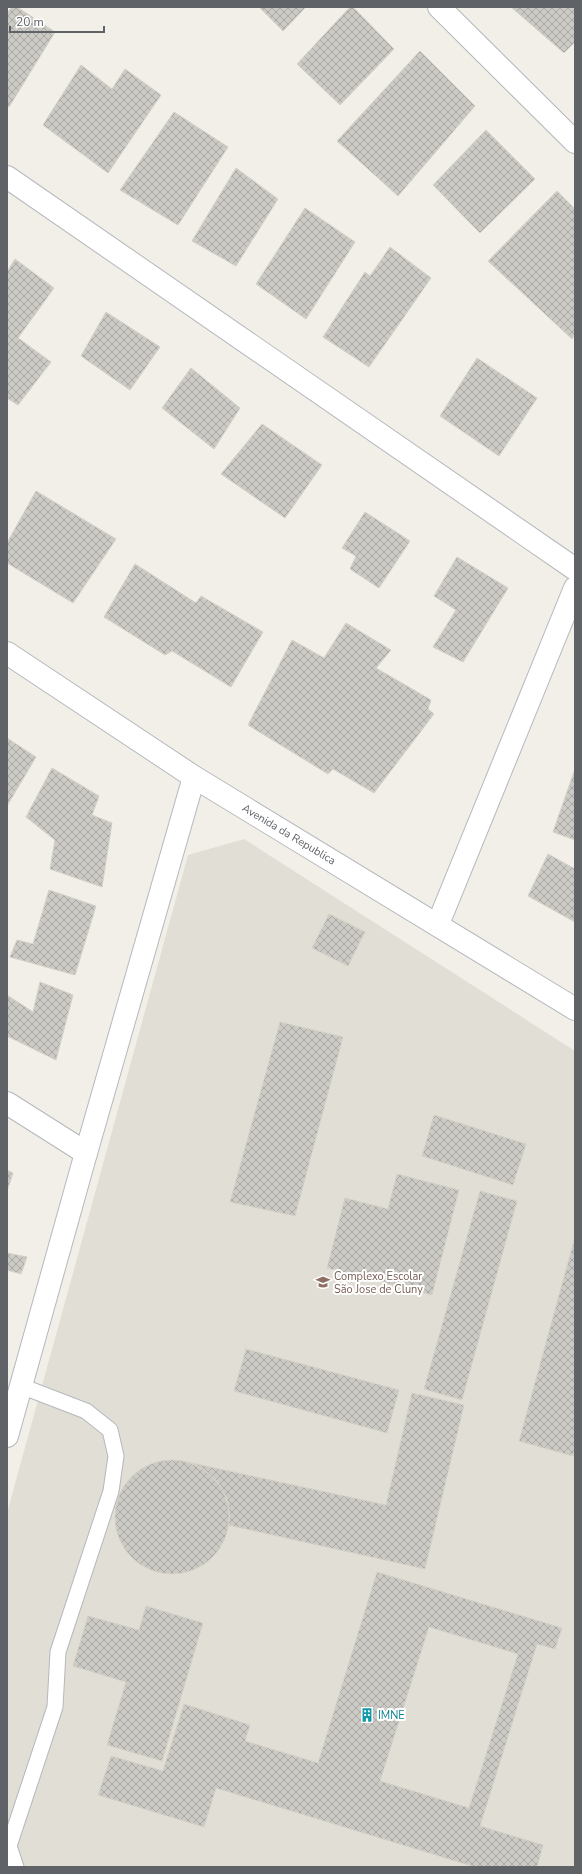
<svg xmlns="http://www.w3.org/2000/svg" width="582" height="1874" viewBox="0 0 582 1874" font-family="'Nunito Sans',sans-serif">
	<defs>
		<pattern id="building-cross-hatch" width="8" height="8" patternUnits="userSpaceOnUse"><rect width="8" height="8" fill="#cccac5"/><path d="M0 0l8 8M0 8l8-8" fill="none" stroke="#a9a8a4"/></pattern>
	</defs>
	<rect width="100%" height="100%" fill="#f1efe8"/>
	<path fill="#e1ded6" d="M244,839L575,1051V1867H7V1513L188,855Z"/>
	<path fill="url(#building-cross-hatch)" stroke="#d6d1c6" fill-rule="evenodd" d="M12,7H17L55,32L9,107L7,106V13Z
		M259,7H306L283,31Z
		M350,7H353L394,49L340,105L297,64Z
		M511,7H575V42L564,53Z
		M420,51L475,106L398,196L337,141Z
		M81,65L112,89L125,69L161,95L108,173L43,125Z
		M174,112L228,147L178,225L120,190Z
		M486,130L535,179L480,233L433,185Z
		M236,168L278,199L236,266L192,241Z
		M557,191L575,209V334L572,339L488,261Z
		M305,208L355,242L306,319L256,284Z
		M390,247L431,278L369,367L323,337L365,272L370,276Z
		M15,259L54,288L18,338L51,362L18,405L7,398V272Z
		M106,312L160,347L130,390L81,356Z
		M477,358L537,398L499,456L440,416Z
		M191,368L240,408L214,449L162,408Z
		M262,424L322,465L285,518L221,474Z
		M36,491L116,539L73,603L7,563V543Z
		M365,512L410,541L379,588L350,569L356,556L342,548Z
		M457,557L508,588L463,662L433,647L456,610L434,596Z
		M135,564L196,603L201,596L263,632L231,687L172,651L165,655L104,617Z
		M346,623L391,650L376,668L431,700L428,709L434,714L374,793L333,769L328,774L248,725L292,640L324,658Z
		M7,738L36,757L7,806Z
		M52,768L99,796L92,815L112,823L102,887L50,869L55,840L26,817Z
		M575,769V840L553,832Z
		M548,854L575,869V922L528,896Z
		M49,890L96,906L75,975L10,957L17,940L33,944Z
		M329,914L365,932L348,966L312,948Z
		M40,982L73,995L56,1060L7,1036V995L33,1012Z
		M280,1022L343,1037L295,1216L230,1202Z
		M434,1115L526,1144L513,1185L422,1156Z
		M7,1170L13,1173L7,1191Z
		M397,1174L459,1190L432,1295L327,1268L345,1198L388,1209Z
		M480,1191L517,1201L462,1400L424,1389Z
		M575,1237V1449L573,1456L519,1441Z
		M7,1253L27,1257L21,1274L7,1270Z
		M246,1349L399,1390L387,1433L234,1391Z
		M412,1393L464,1405L425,1569L228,1525L230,1517L227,1499L218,1482L204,1469L187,1462L386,1505Z
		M115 1517a57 57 0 1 1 114 0a57 57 0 1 1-114 0Z
		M377,1572L562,1628L555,1649L537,1644L480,1826L543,1845L537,1867H475L216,1788L204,1827L98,1795L111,1756L163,1771L184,1704L250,1725L245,1741L318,1763ZM429,1627L518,1654L469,1808L380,1781Z
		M146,1606L203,1623L162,1761L107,1745L126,1682L73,1666L88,1616L139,1630Z"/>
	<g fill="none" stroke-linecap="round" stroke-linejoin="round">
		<defs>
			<path id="service" d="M16,1867L9,1846L55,1707L58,1652L111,1491L116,1456L110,1430L86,1411L21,1386"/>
			<path id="minor" d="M439,7L575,142
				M7,177L575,569
				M438,924L575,588
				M7,1103L86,1153"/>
			<path id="tertiary" d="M7,653L194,777L575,1009
				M7,1436L86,1153L194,777"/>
		</defs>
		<use href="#service" stroke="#b5b8bc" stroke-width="17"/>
		<use href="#minor" stroke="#b5b8bc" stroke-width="24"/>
		<use href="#tertiary" stroke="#b5b8bc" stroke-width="24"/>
		<use href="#service" stroke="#fff" stroke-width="15"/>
		<use href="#minor" stroke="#fff" stroke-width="22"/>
		<use href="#tertiary" stroke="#fff" stroke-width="22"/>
	</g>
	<defs>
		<symbol id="school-bare" viewBox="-9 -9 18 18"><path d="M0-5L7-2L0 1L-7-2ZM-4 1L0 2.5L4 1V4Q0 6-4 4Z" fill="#8d6e63" stroke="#fff" stroke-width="2.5" paint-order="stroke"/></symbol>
		<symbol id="building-bare" viewBox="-9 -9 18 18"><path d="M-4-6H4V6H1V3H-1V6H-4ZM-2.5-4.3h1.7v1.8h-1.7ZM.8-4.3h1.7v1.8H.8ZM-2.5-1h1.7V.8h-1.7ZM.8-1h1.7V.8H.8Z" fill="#0f9aa8" stroke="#fff" stroke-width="2.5" paint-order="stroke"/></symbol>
	</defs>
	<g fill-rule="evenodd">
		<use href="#school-bare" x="313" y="1272" width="20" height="20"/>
		<use href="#building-bare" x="357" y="1705" width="20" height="20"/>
	</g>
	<g text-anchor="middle" stroke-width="4" stroke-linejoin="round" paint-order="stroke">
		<g font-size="11" fill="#5f6368" stroke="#fff">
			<text transform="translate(289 834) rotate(31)" y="4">Avenida da Republica</text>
		</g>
		<g font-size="11" fill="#785e54" stroke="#fff" text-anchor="start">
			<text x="334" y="1280">Complexo Escolar<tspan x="334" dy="13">São Jose de Cluny</tspan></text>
		</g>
		<g font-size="11" fill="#0d838f" stroke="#fff" text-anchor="start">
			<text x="378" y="1719">IMNE</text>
		</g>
	</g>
	<rect width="582" height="1874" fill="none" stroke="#5f6368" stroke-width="16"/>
	<path d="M10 26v6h94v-6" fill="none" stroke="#5f6368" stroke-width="2"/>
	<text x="16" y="26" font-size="12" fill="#5f6368" stroke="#ffffff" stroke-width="3" paint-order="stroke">20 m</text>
</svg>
